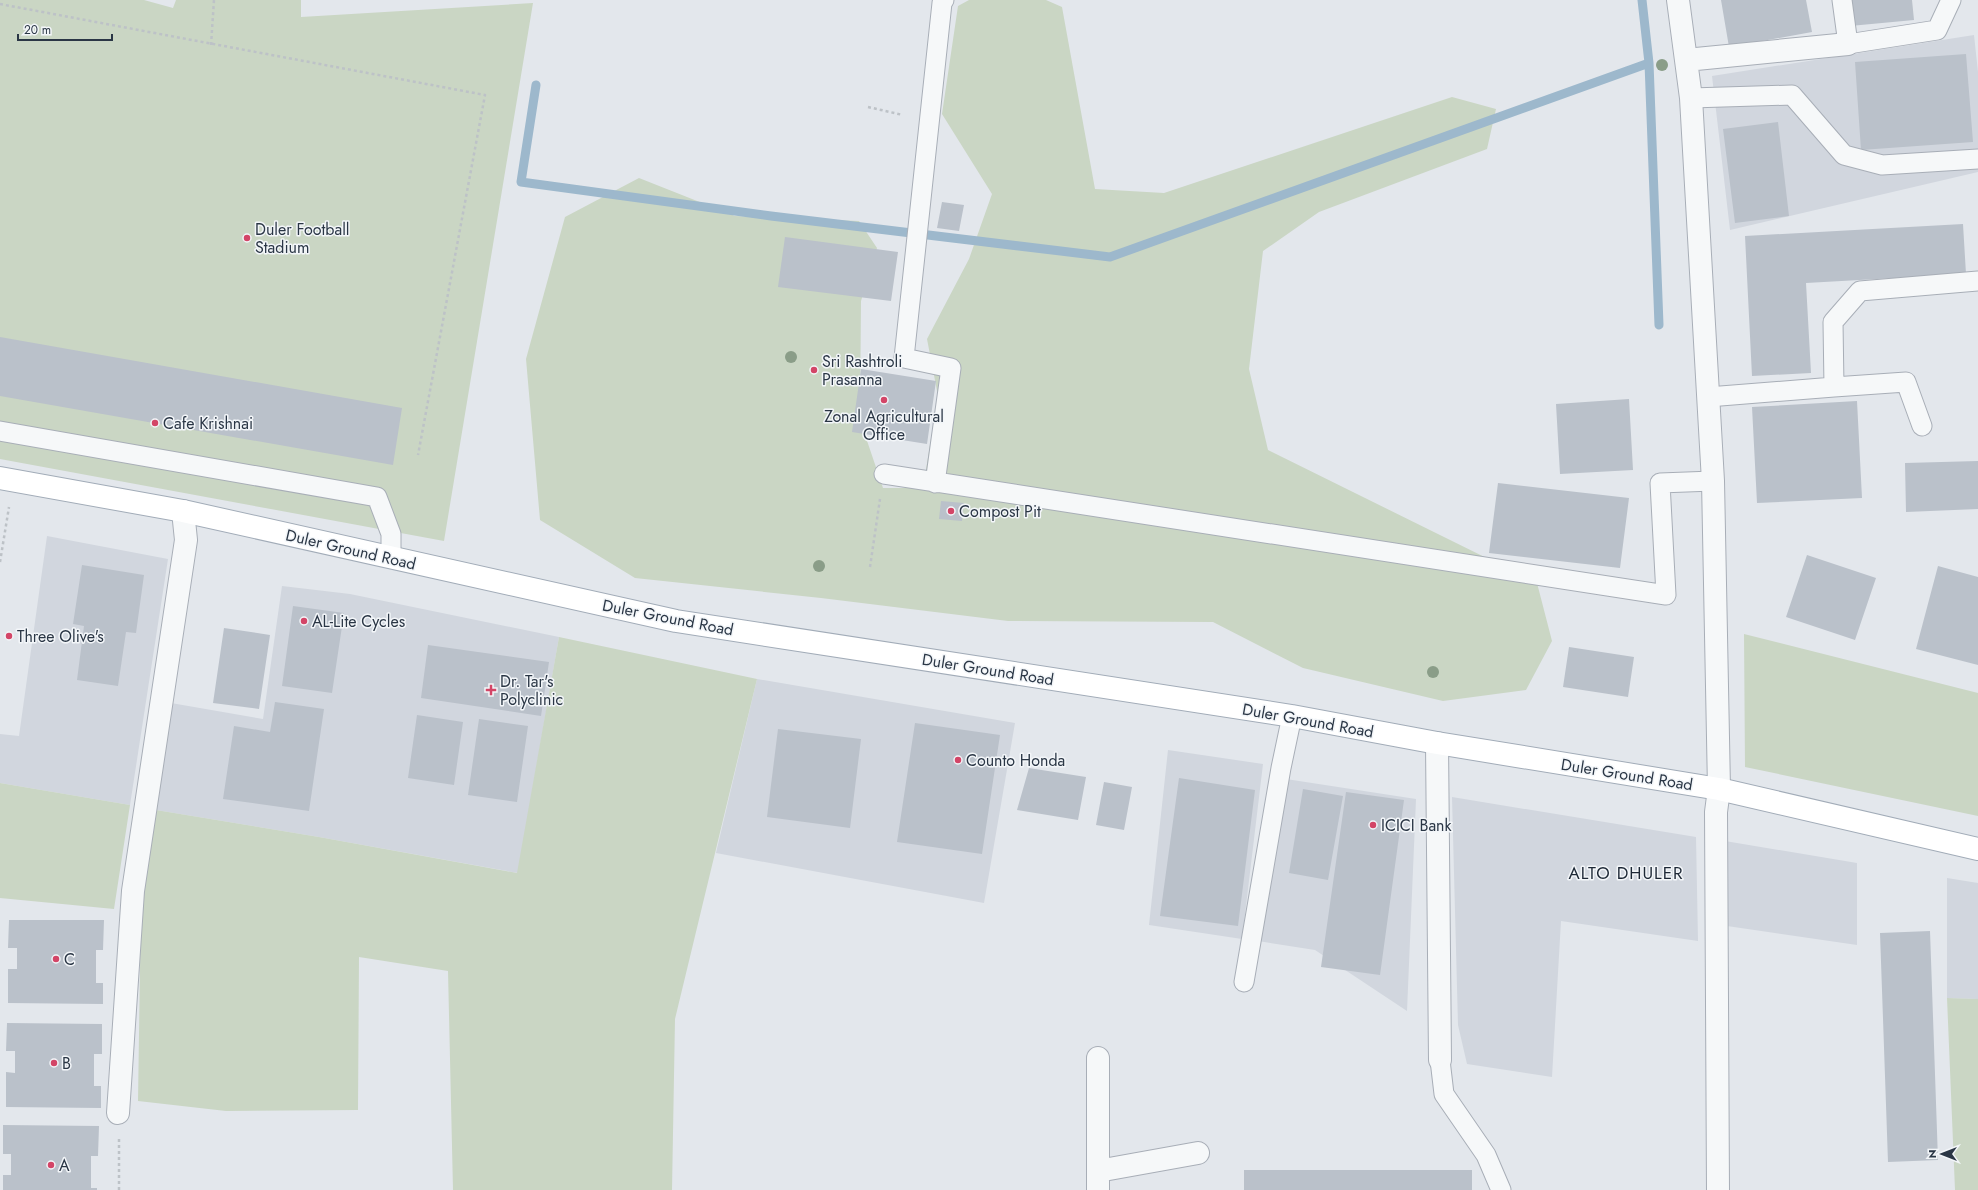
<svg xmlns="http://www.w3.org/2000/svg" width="1978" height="1190" viewBox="0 0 1978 1190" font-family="Jost,sans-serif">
	<rect width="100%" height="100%" fill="#e3e7ec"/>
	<path fill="#d1d6de" d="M1974,35L1978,72V172L1730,230L1712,76Z
		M47,536L168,559L130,805L0,783V734L19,736Z
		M282,586L350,594L559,637L518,873L319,837L156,810L171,703L263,719Z
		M757,679L1015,723L984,903L716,853Z
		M1168,750L1263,764L1242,939L1149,925Z
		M1286,779L1416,799L1407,1011L1315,950L1258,941Z
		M1452,797L1696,837L1698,941L1561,921L1552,1077L1467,1064L1458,1025Z
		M1725,841L1857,863V945L1727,926Z
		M1947,878L1978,883V999L1947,998Z"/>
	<path fill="#cad6c4" d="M0,0H144L173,8L176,0H301V17L533,3L444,541L0,459Z
		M969,0H1046L1062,7L1095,189L1164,193L1452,97L1496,109L1487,149L1319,212L1263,251L1249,369L1268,450L1537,583L1552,641L1526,690L1443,701L1303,668L1213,622L1008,621L821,598L635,578L540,520L526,359L565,217L639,178L735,216L859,221L877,248L861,301L860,420L883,488H923L938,396L927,339L969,259L992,194L942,114L958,6Z
		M1744,634L1978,693V816L1745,767Z
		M559,637L757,679L675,1019L672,1190H453L448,971L359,957L358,1110L226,1111L138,1101L141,902L156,810L319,837L517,873Z
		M0,783L130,805L114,909L0,898Z
		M1947,998L1978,999V1190H1955Z"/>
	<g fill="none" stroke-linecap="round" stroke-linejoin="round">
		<path stroke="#9db8cc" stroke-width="9" d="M1642,0L1649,63
			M536,85L521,182L771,216L1110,257L1649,63L1659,325"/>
	</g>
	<path fill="#bac1ca" d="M1721,0H1806L1812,32L1729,47Z
		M1847,0H1912L1914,20L1850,26Z
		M1966,54L1973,142L1861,150L1855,62Z
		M1778,122L1789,216L1735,223L1723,129Z
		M942,202L964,205L959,231L937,228Z
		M1963,224L1966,274L1806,283L1811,373L1752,376L1745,236Z
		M785,237L898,252L891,301L778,287Z
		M0,337L402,408L393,465L0,396Z
		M861,369L936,381L927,444L852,432Z
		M1629,399L1633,470L1560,474L1556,404Z
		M1857,401L1862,498L1757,503L1752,407Z
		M1978,461V509L1906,512L1905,463Z
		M1498,483L1629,498L1620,568L1489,553Z
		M941,501L964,503L962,521L939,519Z
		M1807,555L1876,578L1855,640L1786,617Z
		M82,565L144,575L136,633L126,632L118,686L77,680L84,626L73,624Z
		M1938,566L1978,577V665L1916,649Z
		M293,606L344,613L332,693L282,686Z
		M224,628L270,635L259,709L213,703Z
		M428,645L549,662L541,716L421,698Z
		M1569,647L1634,657L1628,697L1563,687Z
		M275,702L324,709L309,811L223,799L234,726L270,732Z
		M417,715L463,722L454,785L408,778Z
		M479,719L528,726L517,802L468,795Z
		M915,723L1000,735L982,854L897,842Z
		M778,729L861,739L850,828L767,817Z
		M1029,768L1086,777L1078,820L1017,810Z
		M1179,778L1255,790L1238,926L1160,916Z
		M1104,782L1132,787L1124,830L1096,825Z
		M1303,789L1343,796L1328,880L1289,873Z
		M1346,792L1404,800L1380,975L1321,967Z
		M9,920H104L103,950H96V983H103V1004L8,1003V969H17V948H8Z
		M1930,931L1938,1160L1888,1162L1880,933Z
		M7,1023L102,1024V1054H94V1086H101V1108L6,1107V1072L15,1073V1051H6Z
		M3,1125L99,1126L98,1156H91V1188H97V1190H3V1175H11V1154H3Z
		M1244,1170H1472V1190H1244Z"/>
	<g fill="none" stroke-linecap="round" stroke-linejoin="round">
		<defs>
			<path id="service" d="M1842,0L1848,44L1937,30L1951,0
				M1691,98L1792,95L1844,155L1882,165L1978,159
				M1834,387L1906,382L1922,426
				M1708,397L1834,387L1833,322L1860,291L1978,281
				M0,431L377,497L391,534V558
				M884,474L1666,595L1660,483L1713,481
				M935,483L951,368L904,358L942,3L944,0
				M1244,982L1281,768L1292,716
				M1440,1060L1444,1094L1486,1155L1501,1190"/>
			<path id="minor" d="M1678,0L1691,98L1713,481L1719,789L1716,812L1718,1190
				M1686,60L1848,44
				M1437,743L1440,1060
				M1098,1058V1190
				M118,1113L133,891L186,540L183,511
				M1098,1171L1198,1153"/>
			<path id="primary" d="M0,478L183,511L676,621L1292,716L1437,743L1719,789L1978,849"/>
		</defs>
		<use href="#service" stroke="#a8aeb7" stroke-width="21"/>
		<use href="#minor" stroke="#a8aeb7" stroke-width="24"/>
		<use href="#primary" stroke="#a2acb8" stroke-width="24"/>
		<path stroke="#bdc2c7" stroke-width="2.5" stroke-dasharray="3 3" stroke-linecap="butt" d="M0,4L485,95L418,455
			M211,45L214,0
			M868,107L903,115
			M0,562L9,507
			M870,567L880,499
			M119,1139V1190"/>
		<use href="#service" stroke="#f6f8f9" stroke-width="19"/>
		<use href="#minor" stroke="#f6f8f9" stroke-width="22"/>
		<use href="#primary" stroke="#fff" stroke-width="22"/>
	</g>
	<g fill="#8a9d88">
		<circle cx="1662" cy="65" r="6"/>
		<circle cx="791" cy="357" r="6"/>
		<circle cx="819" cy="566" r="6"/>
		<circle cx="1433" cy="672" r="6"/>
	</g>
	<g fill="#d34567" stroke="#f3f6f9" stroke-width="1.5">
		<circle cx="247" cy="238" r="4"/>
		<circle cx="814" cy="370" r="4"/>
		<circle cx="884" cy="400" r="4"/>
		<circle cx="155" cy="423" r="4"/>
		<circle cx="951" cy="511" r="4"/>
		<circle cx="304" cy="621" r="4"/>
		<circle cx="9" cy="636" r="4"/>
		<path d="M489 684h4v4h4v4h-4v4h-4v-4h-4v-4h4z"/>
		<circle cx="958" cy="760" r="4"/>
		<circle cx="1373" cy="825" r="4"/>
		<circle cx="56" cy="959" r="4"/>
		<circle cx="54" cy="1063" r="4"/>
		<circle cx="51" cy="1165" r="4"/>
	</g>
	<g text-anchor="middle" stroke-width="3" stroke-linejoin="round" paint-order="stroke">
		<g font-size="16" fill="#2a3645" stroke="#f3f6f9" text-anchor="start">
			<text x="255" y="235">Duler Football<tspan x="255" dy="18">Stadium</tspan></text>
			<text x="822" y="367">Sri Rashtroli<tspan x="822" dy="18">Prasanna</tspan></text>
			<text x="884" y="422" text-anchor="middle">Zonal Agricultural<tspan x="884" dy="18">Office</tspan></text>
			<text x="163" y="429">Cafe Krishnai</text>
			<text x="959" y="517">Compost Pit</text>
			<text x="312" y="627">AL-Lite Cycles</text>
			<text x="17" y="642">Three Olive's</text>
			<text x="500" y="687">Dr. Tar's<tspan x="500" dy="18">Polyclinic</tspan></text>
			<text x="966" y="766">Counto Honda</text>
			<text x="1381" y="831">ICICI Bank</text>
			<text x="64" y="965">C</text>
			<text x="62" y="1069">B</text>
			<text x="59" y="1171">A</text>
		</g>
		<g font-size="16" fill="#2a3645" stroke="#f3f6f9">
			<text transform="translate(351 549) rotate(13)" y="6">Duler Ground Road</text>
			<text transform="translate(668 617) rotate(11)" y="6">Duler Ground Road</text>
			<text transform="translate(988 669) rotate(9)" y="6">Duler Ground Road</text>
			<text transform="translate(1308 720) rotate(10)" y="6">Duler Ground Road</text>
			<text transform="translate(1627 774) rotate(9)" y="6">Duler Ground Road</text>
		</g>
		<g font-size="17" letter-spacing="1" fill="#1c2735" stroke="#f3f6f9">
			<text x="1626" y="879">ALTO DHULER</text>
		</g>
	</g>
	<g transform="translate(1942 1154) rotate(270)" stroke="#f3f6f9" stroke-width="3" paint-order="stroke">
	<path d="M0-3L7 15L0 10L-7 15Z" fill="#2a3645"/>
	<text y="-6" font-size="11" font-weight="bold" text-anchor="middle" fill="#2a3645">N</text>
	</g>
	<path d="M18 34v6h94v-6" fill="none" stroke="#2a3645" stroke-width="2"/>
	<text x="24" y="34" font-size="12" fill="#2a3645" stroke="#f3f6f9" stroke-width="3" paint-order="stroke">20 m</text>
</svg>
